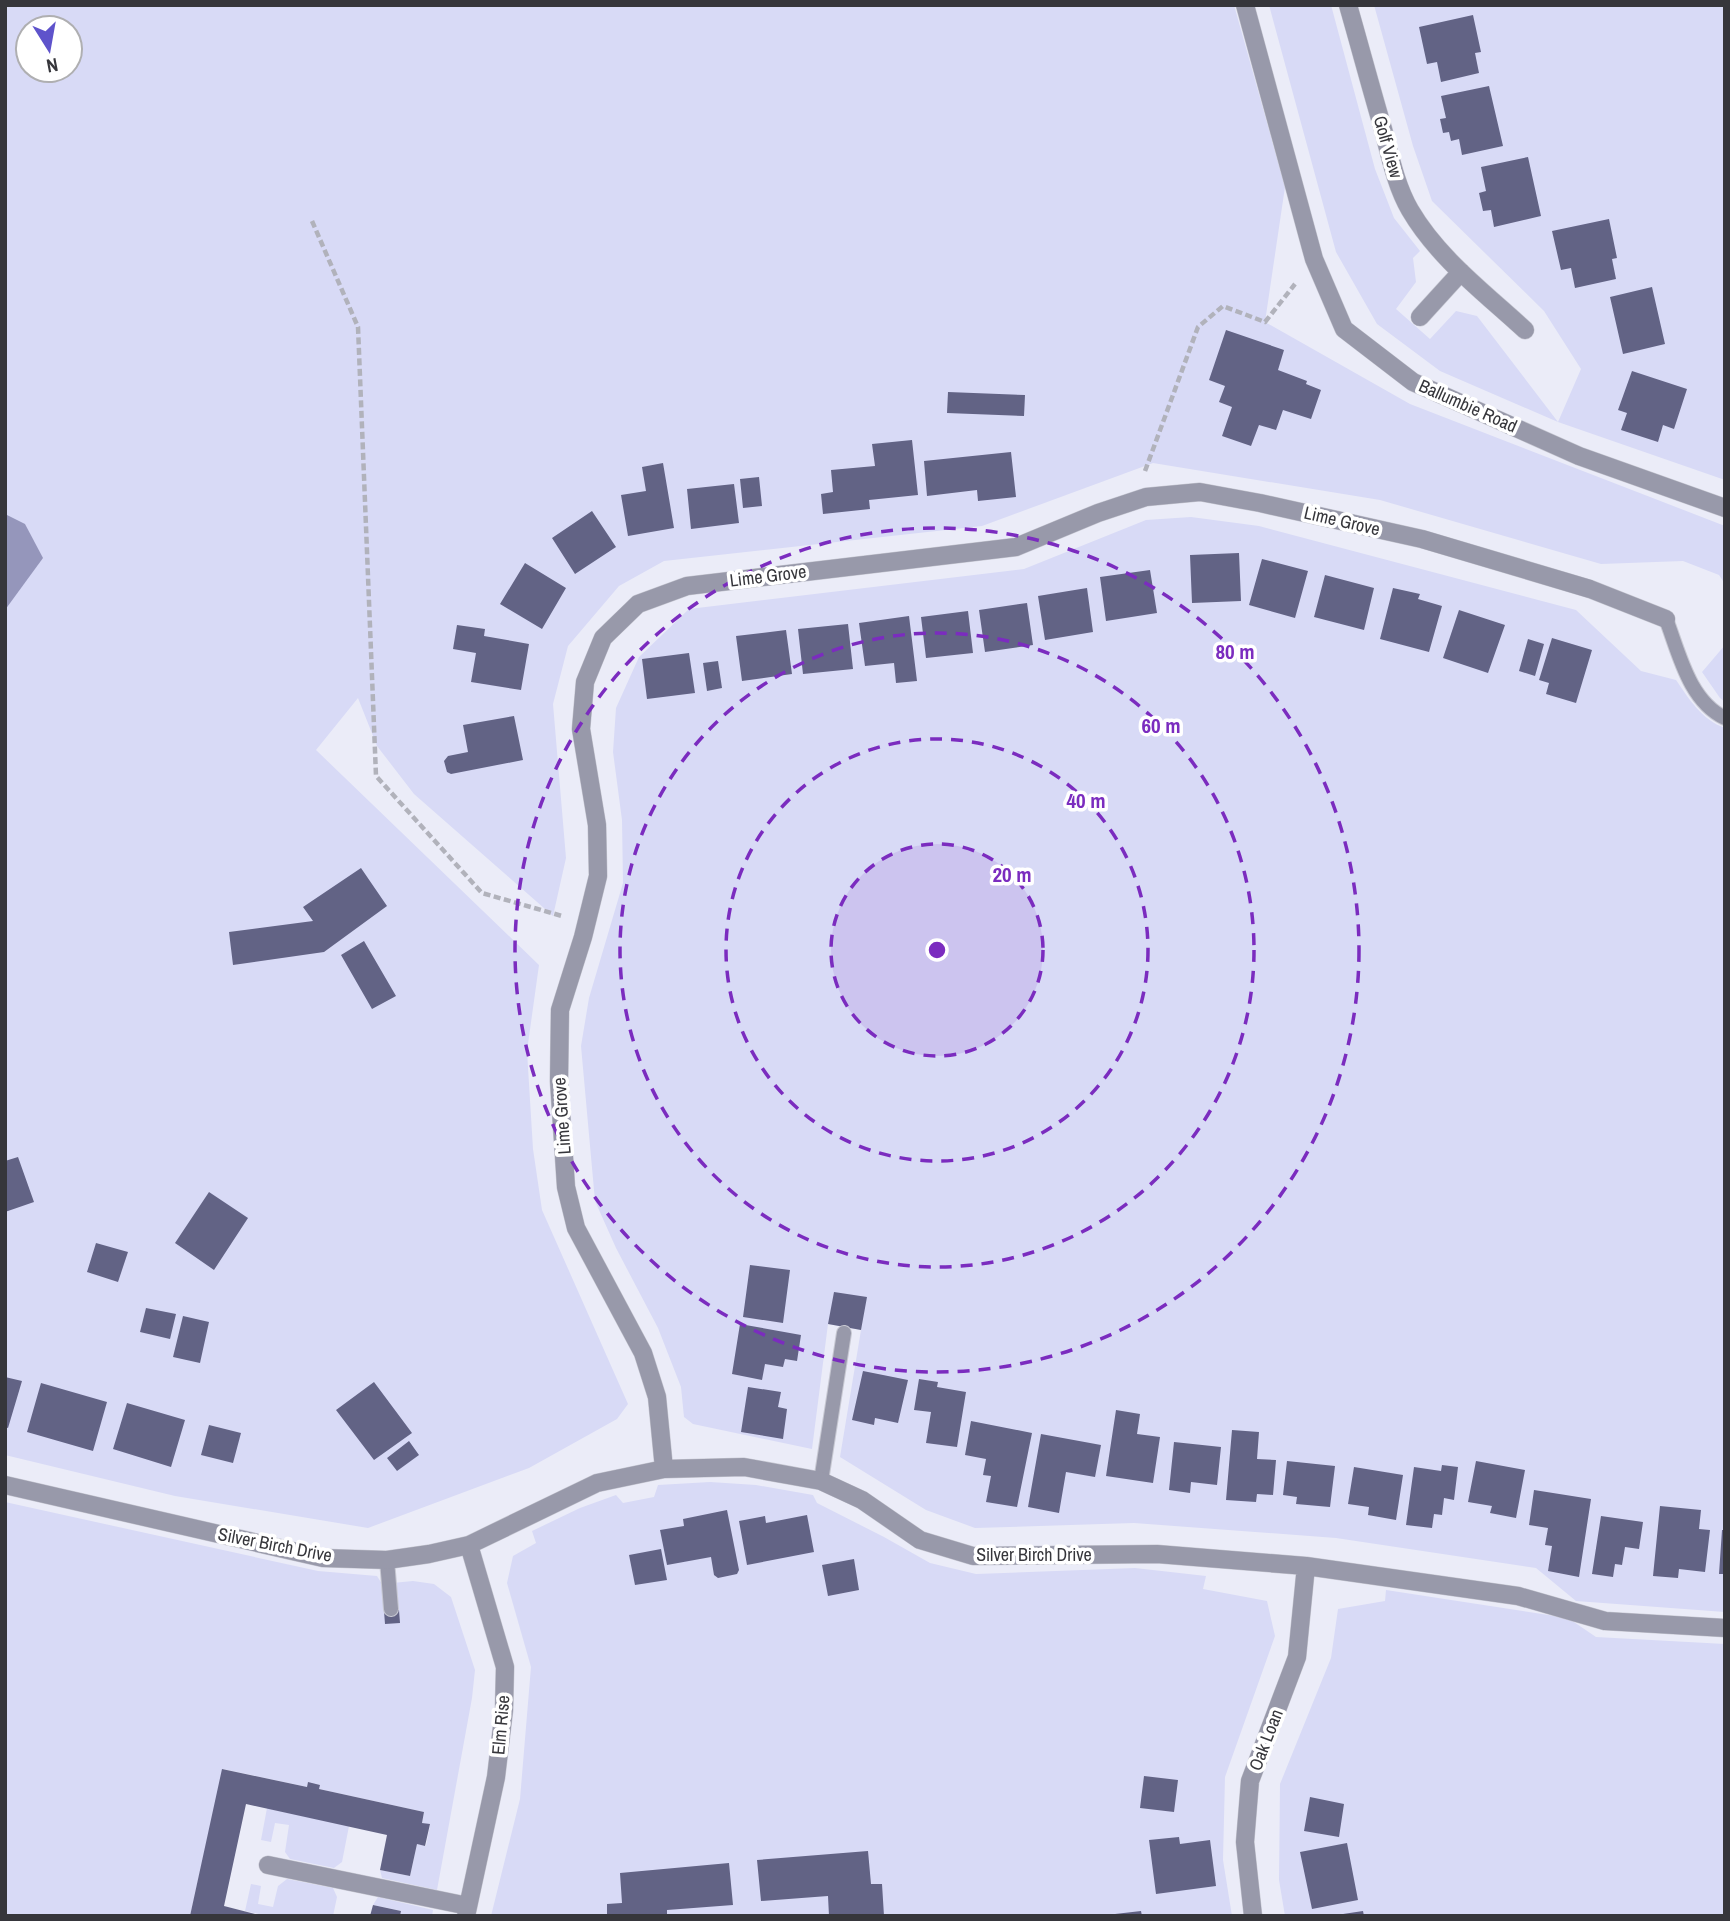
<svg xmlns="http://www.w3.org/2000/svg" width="1730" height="1921" viewBox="0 0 1730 1921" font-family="'Archivo Narrow',sans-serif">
	<rect width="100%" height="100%" fill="#ebecf8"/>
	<path fill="#d8daf6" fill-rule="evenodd" d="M5,5H1234L1285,187L1265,322L1410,404L1725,526V584L1719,575L1683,561L1601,564L1380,500L1153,463L982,526L664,561L619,586L568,646L553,704L566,858L553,916L414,794L377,746L358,698L316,750L539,965L527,1051L533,1149L542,1210L628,1404L617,1419L529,1468L368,1528L175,1496L5,1455ZM28,28H70V70H28Z
		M1269,5H1331L1375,169L1394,218L1420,251L1413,258L1416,282L1396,309L1430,339L1456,311L1477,316L1558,422L1581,369L1544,311L1432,201L1413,146L1374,5H1725V480L1558,422L1440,371L1377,324L1336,252Z
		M1191,517L1259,526L1576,610L1641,671L1676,680C1689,699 1702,720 1725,728V1612L1576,1601L1536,1568L1336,1538L1134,1523L975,1528L926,1510L840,1457L861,1330L828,1324L812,1449L693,1424L684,1417L681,1387L658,1328L616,1248L595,1201L581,1046L589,998L623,883L622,820L613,752L616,708L639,657L689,609L1024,569L1146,520Z
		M1725,645V702L1720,698L1702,672Z
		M710,1482L756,1485L813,1495L817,1503L884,1537L930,1563L976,1574L1135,1568L1206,1576L1203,1589L1267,1601L1275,1636L1225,1777L1223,1860L1232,1916H491L520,1799L531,1667L507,1583L513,1556L536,1543L532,1531L580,1508L616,1495L623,1503L654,1497L658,1485Z
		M5,1502L318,1571L377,1576L382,1584L413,1581L434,1584L451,1597L475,1670L472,1698L437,1890L382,1878L380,1870L410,1876L417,1844L426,1846L430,1825L422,1823L424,1812L319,1789V1785L308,1783L307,1787L223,1769L190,1916H5Z
		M1386,1590L1568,1618L1596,1637L1725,1644V1916H1285L1279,1880L1280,1784L1331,1658L1338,1609L1385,1601Z
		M267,1808L349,1826L342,1862L334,1868L290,1859L285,1852L289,1825L275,1823L271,1842L261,1840Z
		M287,1879L333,1888L337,1897L333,1916H268L245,1911L251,1884L261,1886L258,1904L273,1907L278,1886Z
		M378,1897L433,1910L432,1916H400L401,1911L373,1905Z"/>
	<path fill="#9596bb" d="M5,514L25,524L43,558L5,610Z"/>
	<path fill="#626385" d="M1473,15L1481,52L1475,53L1479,73L1441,82L1437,62L1427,64L1419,27Z
		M1489,86L1503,146L1462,155L1459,139L1451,141L1449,132L1443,133L1440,119L1446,118L1441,96Z
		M1528,157L1541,216L1494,227L1491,210L1483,211L1479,193L1486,191L1481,167Z
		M1609,219L1617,258L1612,259L1616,279L1575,288L1571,268L1561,270L1552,231Z
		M1652,287L1665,344L1623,354L1610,297Z
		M1226,330L1284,350L1278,370L1307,381L1306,384L1321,390L1311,419L1283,410L1276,430L1259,425L1251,446L1222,436L1232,407L1219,402L1225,386L1209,380Z
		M1632,371L1687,389L1674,429L1663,425L1658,442L1621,430L1627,413L1618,410Z
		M948,392L1025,395L1024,416L947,413Z
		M912,440L918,495L869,500L870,509L823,514L821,494L833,492L831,470L875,466L872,444Z
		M1011,452L1016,497L978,501L977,490L927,496L924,461Z
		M663,463L674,528L628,536L621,495L646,491L642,467Z
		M759,477L762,506L743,508L740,479Z
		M734,484L739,523L691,529L687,489Z
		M592,511L616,547L575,574L552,538Z
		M1239,553L1241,601L1192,603L1190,555Z
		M1262,559L1308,571L1295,618L1249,605Z
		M525,563L566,588L542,629L500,604Z
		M1150,570L1157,613L1106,621L1100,577Z
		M1325,575L1374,588L1364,630L1314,617Z
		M1087,588L1093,632L1045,640L1038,596Z
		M1393,588L1420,594L1418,599L1442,606L1429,652L1380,639Z
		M1027,603L1033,645L985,652L979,610Z
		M1459,610L1505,625L1488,673L1443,658Z
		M968,611L973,653L926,658L921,617Z
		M909,616L917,681L896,683L894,663L865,666L859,623Z
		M848,624L853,669L803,674L798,629Z
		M457,625L485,629L484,636L529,644L521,690L471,682L476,653L453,649Z
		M786,630L792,674L742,681L736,636Z
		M1552,638L1592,650L1576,703L1546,694L1549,683L1539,680Z
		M1528,639L1544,644L1535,676L1519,671Z
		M689,653L695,693L647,699L642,659Z
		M718,661L722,688L707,691L703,663Z
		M514,716L523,760L451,774L447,772L444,761L448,756L468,752L463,725Z
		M361,868L387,906L324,952L233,965L229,932L313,921L303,907Z
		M364,941L396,996L372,1009L341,955Z
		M18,1157L34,1202L5,1212V1161Z
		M209,1192L248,1218L214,1270L175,1243Z
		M96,1243L128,1252L118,1282L87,1272Z
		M750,1265L790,1270L783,1323L743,1317Z
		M834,1292L867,1297L861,1330L828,1324Z
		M146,1308L176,1314L170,1339L140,1332Z
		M183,1316L209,1322L200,1363L173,1357Z
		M740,1324L801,1335L797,1361L785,1359L783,1367L765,1364L762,1380L732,1374Z
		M863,1371L908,1380L898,1423L875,1418L874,1425L852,1420Z
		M5,1377L22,1381L8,1428L5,1427Z
		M919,1379L938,1382L937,1387L966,1392L957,1447L926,1443L931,1412L914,1410Z
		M374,1382L412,1433L374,1460L336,1410Z
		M41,1383L107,1402L93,1451L27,1432Z
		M748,1387L781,1392L778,1407L787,1409L783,1439L741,1432Z
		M127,1403L185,1420L171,1467L113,1449Z
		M1116,1410L1140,1414L1137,1434L1160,1437L1153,1483L1106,1476Z
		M971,1421L1032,1433L1017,1507L986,1502L991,1476L983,1475L986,1459L965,1455Z
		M209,1425L241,1433L233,1463L201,1455Z
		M1232,1430L1259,1432L1257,1459L1276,1460L1273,1495L1257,1494L1256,1502L1226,1500Z
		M1041,1434L1101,1445L1095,1477L1066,1472L1059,1513L1028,1507Z
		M409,1441L419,1455L397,1471L387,1458Z
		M1174,1442L1221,1447L1217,1485L1191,1482L1190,1493L1169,1490Z
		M1287,1461L1335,1466L1330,1507L1296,1504L1297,1497L1283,1495Z
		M1476,1461L1525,1470L1516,1518L1490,1513L1492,1506L1468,1502Z
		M1442,1465L1458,1467L1454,1500L1444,1498L1442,1515L1434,1514L1432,1528L1406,1525L1414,1467L1441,1471Z
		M1354,1467L1403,1475L1396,1520L1368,1515L1369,1507L1348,1504Z
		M1534,1490L1591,1499L1579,1577L1548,1571L1552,1546L1545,1545L1548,1528L1529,1525Z
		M1660,1506L1701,1510L1699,1529L1710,1530L1705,1572L1679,1569L1678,1578L1653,1576Z
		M727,1510L739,1570L737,1574L718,1578L714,1575L711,1557L667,1565L660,1530L684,1526L683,1519Z
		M807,1515L814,1552L747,1565L739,1521L765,1516L766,1523Z
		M1601,1516L1643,1522L1639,1549L1625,1547L1622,1565L1615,1564L1613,1577L1592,1574Z
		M1722,1530H1725V1574H1719Z
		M661,1549L667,1580L635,1585L629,1555Z
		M854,1559L859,1590L828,1596L822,1565Z
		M399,1610L400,1623L385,1624L384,1611Z
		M222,1769L307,1787L308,1782L320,1785L319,1789L424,1812L422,1823L430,1824L425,1846L417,1844L410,1876L380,1870L387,1835L246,1804L224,1906L263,1916H190Z
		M1144,1776L1178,1780L1174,1812L1140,1808Z
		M1310,1797L1344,1804L1339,1837L1304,1831Z
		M1179,1837L1180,1844L1210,1840L1216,1886L1156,1894L1149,1840Z
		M1347,1843L1358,1900L1312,1909L1300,1852Z
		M868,1851L871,1884H882L884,1916H829L828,1896L761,1901L757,1860Z
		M729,1863L733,1905L667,1910V1916H607V1904L622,1903L620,1873Z
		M373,1905L401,1911L400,1916H370Z
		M1141,1911L1142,1916H1115V1914Z
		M1363,1911L1364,1916H1344L1343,1914Z"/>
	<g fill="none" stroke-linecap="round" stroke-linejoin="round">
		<defs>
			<path id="service" d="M1666,619C1679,653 1689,701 1725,718
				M821,1481L844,1333
				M387,1560L391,1609"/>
			<path id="minor" d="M1245,5L1314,259L1344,329L1413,382L1579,456L1725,508
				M1348,5C1360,47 1371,88 1383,129C1390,156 1396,186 1410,210C1438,258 1485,293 1525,330
				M1420,317L1461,272
				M664,1469L657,1397L643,1353L576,1228L566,1187L559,1081L560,1010L583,937L598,876L597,825L581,729L585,682L603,638L638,604L687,586L1016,547L1098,513L1146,497L1200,492L1260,503L1422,539L1590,589L1666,619
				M5,1485L323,1558L387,1560L429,1554L469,1545L597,1483L664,1469L744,1467L821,1481L862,1500L920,1540L973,1556L1157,1554L1306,1566L1518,1596L1605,1621L1725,1628
				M268,1865L468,1906
				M466,1916L496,1777L504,1710L505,1667L469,1545
				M1253,1916L1245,1842L1250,1781L1297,1657L1306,1566"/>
		</defs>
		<use href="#service" stroke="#c7c8d2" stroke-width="16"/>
		<use href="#minor" stroke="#c7c8d2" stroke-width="19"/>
		<path stroke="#b1b2bb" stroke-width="4.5" stroke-dasharray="7 3.5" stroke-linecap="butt" d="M312,221L358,327L376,776L482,893L562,916
			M1145,471L1198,327L1223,306L1265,322L1295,284"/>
		<use href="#service" stroke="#9899aa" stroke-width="14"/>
		<use href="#minor" stroke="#9899aa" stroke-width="18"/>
	</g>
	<circle cx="937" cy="950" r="106" fill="#7b2cbf" fill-opacity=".12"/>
	<g fill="none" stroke="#7b2cbf" stroke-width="3.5" stroke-dasharray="12 9">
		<circle cx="937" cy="950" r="106"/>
		<circle cx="937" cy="950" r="211"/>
		<circle cx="937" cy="950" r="317"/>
		<circle cx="937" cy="950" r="422"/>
	</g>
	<g text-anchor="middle" stroke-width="7" stroke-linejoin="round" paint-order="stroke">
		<g font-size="18" fill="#36363b" stroke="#fff">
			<text transform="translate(1388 147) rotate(74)" y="6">Golf View</text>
			<text transform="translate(1468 406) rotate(24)" y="6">Ballumbie Road</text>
			<text transform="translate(1342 521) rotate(13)" y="6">Lime Grove</text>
			<text transform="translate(768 576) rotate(-7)" y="6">Lime Grove</text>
			<text transform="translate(562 1116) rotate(-94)" y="6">Lime Grove</text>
			<text transform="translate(275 1545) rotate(11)" y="6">Silver Birch Drive</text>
			<text x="1034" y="1561">Silver Birch Drive</text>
			<text transform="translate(501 1725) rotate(-85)" y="6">Elm Rise</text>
			<text transform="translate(1266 1740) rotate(-69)" y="6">Oak Loan</text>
		</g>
	</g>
	<circle cx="937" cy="950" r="10" fill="#7b2cbf" stroke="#fff" stroke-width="3.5"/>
	<g font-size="21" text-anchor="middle" font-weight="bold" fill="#7b2cbf" stroke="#fff" stroke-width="7" stroke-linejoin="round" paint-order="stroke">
		<text x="1235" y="659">80 m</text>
		<text x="1161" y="733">60 m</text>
		<text x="1086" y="808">40 m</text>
		<text x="1012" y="882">20 m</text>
	</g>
	<rect width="1730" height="1921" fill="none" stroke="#36363b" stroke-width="14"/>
	<g transform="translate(49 49) rotate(169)"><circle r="33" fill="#ffffff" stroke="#afafb1" stroke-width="2"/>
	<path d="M0-5L12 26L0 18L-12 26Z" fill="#5e53cb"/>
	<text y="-10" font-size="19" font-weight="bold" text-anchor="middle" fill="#36363b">N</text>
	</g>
</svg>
